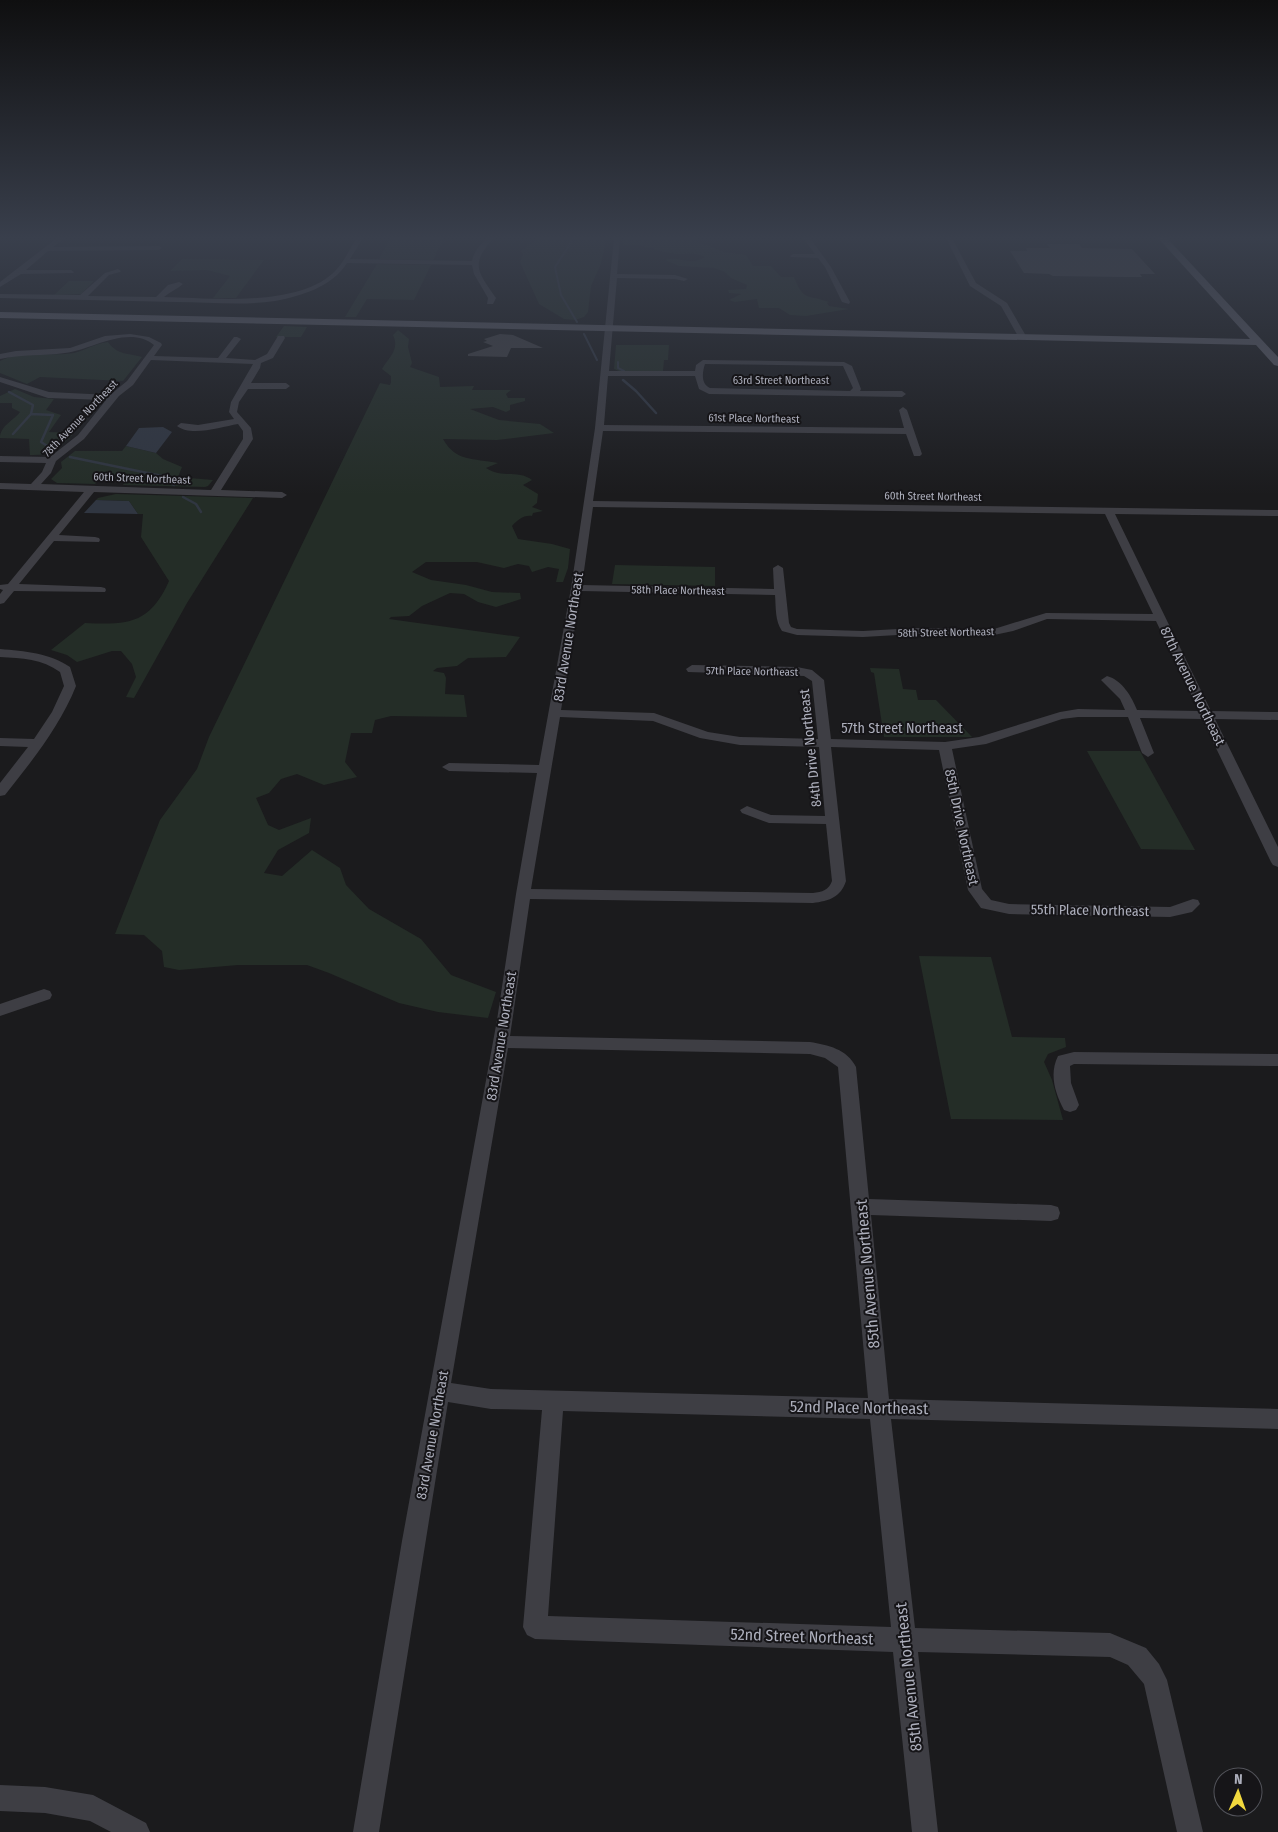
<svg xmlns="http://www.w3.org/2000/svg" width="1278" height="1832" viewBox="0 0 1278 1832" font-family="'Fira Sans Condensed',sans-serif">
	<rect width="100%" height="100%" fill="#1b1b1d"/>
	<path fill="#242d27" d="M391,238H444L433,260L379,259Z
		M538,238H607L600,266L591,286L588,312L584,317L575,320L564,319L539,304L520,262L523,254L521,251Z
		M624,238H693L698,240L695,243L704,244L724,252L746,255L753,266H771L781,277H794C804,302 807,294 829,302L827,303L829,306L849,309L806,316L790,315L779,308H759L757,299L735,302L729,300L741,294L729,293L728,290L746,289L747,285L731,278L725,272L714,268L679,266L665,260C679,255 689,267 705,257C694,251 683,256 670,253C651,250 645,243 623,245Z
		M182,259H187L264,260L236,298H213L230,276L207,270L170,271Z
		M377,264L431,265L414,300L367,299L356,317H345Z
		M69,281H94L81,294L54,295Z
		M284,326L307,327L301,337H276Z
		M398,330L409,339L408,347L412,363L410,367L439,377L440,387L474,386L472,390H511L506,394L508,398H525V401L510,405V410L506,412L493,407L470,409L499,420L540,424L554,433L497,440L443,439C456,462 473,458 498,463L486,468C502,479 518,469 532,480L523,485L538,494L537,503L532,507L543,511L533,513L532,516C523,515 518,520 512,526L518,539L552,544L570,549L568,568L563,582H556L559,569L548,567L532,572L529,566L518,564L504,568L477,562H426L412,572L431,580L466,585L492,592L520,593L521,599L496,607L478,602L464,594L450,593L422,606L409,616L391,617L389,619L520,637L506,657L468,658L457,666L437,668L433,671L444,673L446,678L445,694L464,695L467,717L391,716L375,720L372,733H351L345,762L357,777L324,785L297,774L281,779L269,793L256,798L268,825L279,830L311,818L309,833L278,850L264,873L282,876L312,850L340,868L346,885L369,909L421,939L451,975L496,992L488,1018L438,1012L399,1003L329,973L307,965H238L179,970L164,967L162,951L144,935L115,934L160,820L197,769L209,737L380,383L390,385L391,382V376L382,369C389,357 400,350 393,335Z
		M108,342C117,355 128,353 142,357L123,381L40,377L27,384L0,373V361C23,349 50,357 74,353C86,350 96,343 108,342Z
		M616,345H669L668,360H664L663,371H619L614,369Z
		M15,389L34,397L54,399L46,410L61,415L49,432L74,433C62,447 50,456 30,455L29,439L0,438C0,426 13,421 20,412L12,408V403H0V396Z
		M126,446L156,453L163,459L182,467L178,477L213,480L208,486L205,487L123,485L125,482L99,480L95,484L57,483L51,479L62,468L61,462L75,451H122Z
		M116,494L253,498L187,603L134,698L126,697L136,677L132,664L121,651H112L77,662L67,655L51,650L85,623C128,625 150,624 169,581L141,537L143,514H138L129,501L96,500L98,498Z
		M615,565L715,567V586L612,584Z
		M870,668L899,669L903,689L916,690L918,700H936L972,737H884L874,673L871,672Z
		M1087,751H1140L1195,850L1141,849Z
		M919,956L991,957L1012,1037L1065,1038L1066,1047L1048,1054L1044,1062L1052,1080L1063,1120L951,1119Z"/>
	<path fill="#303641" d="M163,427L172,432L156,453L126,446L139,428Z
		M96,500L129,501L138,514L84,513Z"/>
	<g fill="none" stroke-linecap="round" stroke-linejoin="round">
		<path stroke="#303641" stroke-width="2" d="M574,238L555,267L561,295L577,322
			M584,334L597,360
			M618,362V368L624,371"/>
		<path stroke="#303641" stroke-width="2.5" d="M623,380L636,391L656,413
			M9,392L33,405L31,414L53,415L41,442L52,449
			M13,434L31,414
			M70,457L162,476L174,485
			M183,497L196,504L201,512"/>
	</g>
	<path fill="#404044" d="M1047,244H1079L1082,248L1132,249L1155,274H1140L1142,277H1125L1053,276L1049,274L1024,273L1010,251H1027L1026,248H1050Z
		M500,334L513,335L543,348H511L507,357L468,356V354L493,346L483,342L487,341L484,339Z"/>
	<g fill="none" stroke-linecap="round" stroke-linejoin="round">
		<path fill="#3e3e44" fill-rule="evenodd" d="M57,238H65L53,247L159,246L162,248L159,250L48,251L26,270H71L74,272L73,273L21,274L0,287V282Z
			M357,238H363L350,259L472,261C474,251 480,245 487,238H494C470,264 477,271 496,298L493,304H487L488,298L474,274L472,265L347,263C332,287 301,296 275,301C243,306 208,302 176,302C118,301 59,299 0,298V294L80,295L105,273L118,269L121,271L120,272L109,275L88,296L156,297L168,285L179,282L183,284C177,289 170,292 164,297C211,298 301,308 336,270C344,262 350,248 357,238Z
			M614,238H620L617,274L675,275L688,279L684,281L675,279L617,278L609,371H695L696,365L703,360L844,362L852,366L861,389L860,391H902L906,394L902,397L709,394L699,389L695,376H608L604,425L904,428L899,410L903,407L907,410L922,454L920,456H914L906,434L603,431L593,501L1278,510V516L1115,514L1211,711L1278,712V720L1215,719L1278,847V867L1273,865L1271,862L1202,719L1140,718L1154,753L1148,757L1142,753L1128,717H1078L1062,719L986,744L952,749L982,889L991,900L1009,904L1170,907L1193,899L1198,900L1200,904L1192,912L1170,917L1009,914L981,908L968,890L939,750L831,747L846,881C841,897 829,901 813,903L530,899L510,1036L810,1042C828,1045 847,1049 856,1067L869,1199L1051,1205L1058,1207L1060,1213L1058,1219L1051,1221L871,1215L889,1399L1278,1409V1429L891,1419L915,1628L1110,1633L1146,1648L1159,1664L1167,1680L1203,1832H1177L1144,1684L1128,1665L1110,1657L918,1652L938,1832H912L893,1652L535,1639L527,1635L523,1627L542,1410L491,1409L448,1402L379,1832H353L402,1541L497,1020L516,894L537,773L449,771L442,767L449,763L539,765L571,588L595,428ZM705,364L843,366L853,388L850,391L710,388C701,384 702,373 705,364ZM593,507L1105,514L1153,614L1046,613L994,629L915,628L863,631L797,629L791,627L789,623L783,568L778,565L773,568L774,589L582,585ZM581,591L775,595C776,608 775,621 782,631L797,635L863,637L915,634L994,635L1013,631L1047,619L1156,621L1199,711L1137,710C1132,697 1122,680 1107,676L1101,680L1120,699L1125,710L1078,709L1060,712L979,737L945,742L831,739L824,680L812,670L797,667L692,665L686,669L688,672L804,676L812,681L818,739L740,737L708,732L654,713L561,710ZM560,717L653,721L700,738L740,745L819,747L825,816L771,815L747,806L740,810L742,813L769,823L826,824L832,881C829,890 822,892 813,893L531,889ZM508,1048L810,1054L825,1058L838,1067L868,1398L491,1389L451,1383ZM563,1411L870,1419L891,1627L548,1616Z
			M803,238H810L831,267L850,302L849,304L842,302L825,267L818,258L791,257L790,256L793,254H815Z
			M946,238H952L976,283L1007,303L1026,336L1025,338H1019L1001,306L970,286Z
			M130,334L149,337L161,343L162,345L154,356L218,358L234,337H237L241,339L226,358L255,360L267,354L278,336H284L285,338L273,358L261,363L260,368L251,383H286L290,386L286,389H248L239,402L237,412L251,428L253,439L221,490L282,492L287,495L282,498L94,492L59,535L95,537L99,538L100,540L99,542L54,541L19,584L101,587L105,588L106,590L105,592L14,591L4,603L0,604V594L3,590L0,589V585L8,584L84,492L0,489V483L31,484L42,472L46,463L0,462V456L50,457L78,435L106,400L48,398L0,382V377L49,392L110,395L127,381L154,345C129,324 91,350 65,353C43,356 22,354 0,359V354L16,351L70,348L105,336ZM151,360L253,364L231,402L229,412L234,419L198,425L181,423L177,426C191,437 221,427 238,424L243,431V439L211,490L41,484L51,473L56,461L84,439L119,396L133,385Z
			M0,649C25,651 49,653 70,667L76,686C60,726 32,761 5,795L0,796V783L28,747L0,746V738L34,739L52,712L64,686L60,672C42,659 22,658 0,657Z
			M44,989L50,991L52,995L50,999L0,1016V1004Z
			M1074,1052L1278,1054V1066L1074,1064L1070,1066L1071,1083L1079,1105L1076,1110L1070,1112L1064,1110C1055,1093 1049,1074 1058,1056Z
			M0,1785L45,1787L93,1795L146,1823L150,1832H111L90,1821L45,1813L0,1811Z"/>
		<path fill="#585861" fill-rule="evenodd" d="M1158,238H1167L1262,340L1278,357V366L1274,365L1256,345L0,318V312L1250,339Z"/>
	</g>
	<linearGradient id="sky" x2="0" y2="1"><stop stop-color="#0f0f10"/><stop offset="0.48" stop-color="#393f4c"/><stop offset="1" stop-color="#393f4c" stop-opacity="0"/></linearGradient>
	<rect width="1278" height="495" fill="url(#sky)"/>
	<g text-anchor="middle" stroke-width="4" stroke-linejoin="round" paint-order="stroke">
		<g font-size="11" fill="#adafbc" stroke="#161518">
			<text x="781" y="384">63rd Street Northeast</text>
			<text transform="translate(80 418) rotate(-46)" y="4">78th Avenue Northeast</text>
			<text transform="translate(754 418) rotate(1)" y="4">61st Place Northeast</text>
			<text transform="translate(142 478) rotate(2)" y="4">60th Street Northeast</text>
			<text transform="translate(933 496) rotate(1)" y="4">60th Street Northeast</text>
			<text transform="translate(678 590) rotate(1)" y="4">58th Place Northeast</text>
			<text transform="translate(946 632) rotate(-1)" y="4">58th Street Northeast</text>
			<text transform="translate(752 671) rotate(1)" y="4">57th Place Northeast</text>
		</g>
		<g font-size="14" fill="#adafbc" stroke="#161518">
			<text transform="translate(568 637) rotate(-81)" y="5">83rd Avenue Northeast</text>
			<text transform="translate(1193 686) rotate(64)" y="5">87th Avenue Northeast</text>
			<text x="902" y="733">57th Street Northeast</text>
			<text transform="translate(810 748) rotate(-96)" y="5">84th Drive Northeast</text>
			<text transform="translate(962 827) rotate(78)" y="5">85th Drive Northeast</text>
			<text transform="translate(1090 910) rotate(1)" y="5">55th Place Northeast</text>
			<text transform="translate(501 1036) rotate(-81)" y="5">83rd Avenue Northeast</text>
			<text transform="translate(432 1435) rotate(-80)" y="5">83rd Avenue Northeast</text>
		</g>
		<g font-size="16" fill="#adafbc" stroke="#161518">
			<text transform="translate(867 1274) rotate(-95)" y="6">85th Avenue Northeast</text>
			<text transform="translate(859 1407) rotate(1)" y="6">52nd PIace Northeast</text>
			<text transform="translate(802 1636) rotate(2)" y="6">52nd Street Northeast</text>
			<text transform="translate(908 1677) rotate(-96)" y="6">85th Avenue Northeast</text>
		</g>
	</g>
	<g transform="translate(1238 1792) rotate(2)"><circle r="24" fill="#161518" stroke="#52535a"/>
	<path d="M0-4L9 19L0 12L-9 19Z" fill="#f1d83e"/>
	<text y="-8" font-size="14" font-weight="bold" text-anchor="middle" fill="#adafbc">N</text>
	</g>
</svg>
